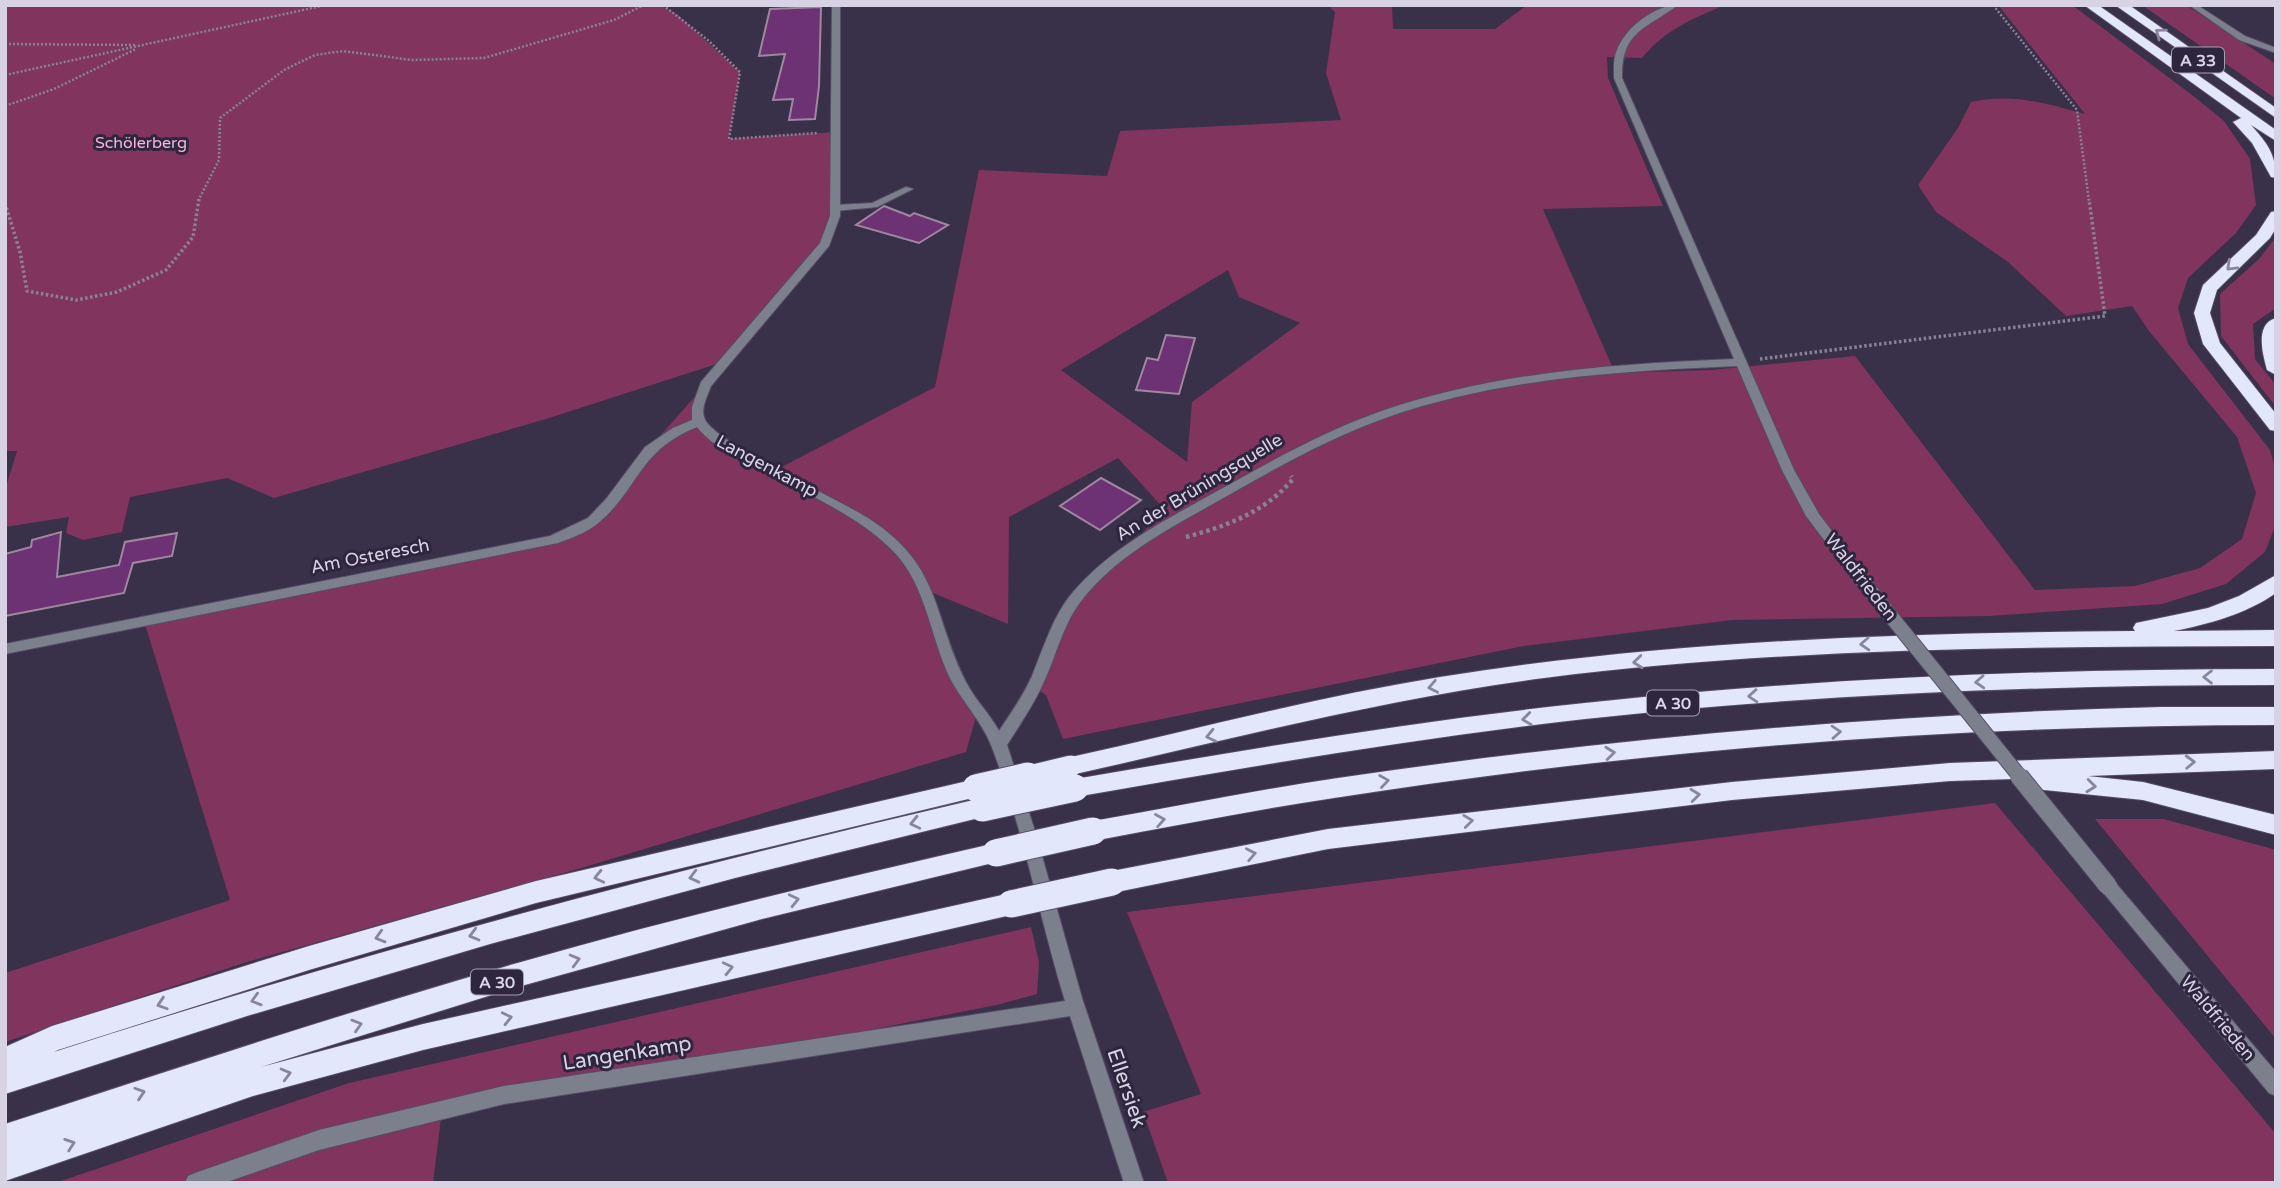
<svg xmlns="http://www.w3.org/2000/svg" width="2281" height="1188" viewBox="0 0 2281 1188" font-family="'Varela Round',sans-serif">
	<rect width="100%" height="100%" fill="#39304a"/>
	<path fill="#80345e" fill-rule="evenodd" d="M5,5H661L678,15L740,72L729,139L836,132L835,216L825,244L726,361L546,419L274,498L227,478L130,497L122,532L83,540L66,533L69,517L5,527V490L17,451H5Z
		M1327,5H1392L1393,29H1495L1527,5H1725C1692,19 1665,30 1642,58L1607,57L1608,78L1663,206L1543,209L1615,373L1711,370L1855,356L2035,590L2135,586L2200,568L2242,539L2256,493L2237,437L2149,331L2132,306L2066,316L2008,262L1936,212L1918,185L1958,128L1971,102C2012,93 2045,103 2085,114L1998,5H2072L2196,98L2224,121L2250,159L2256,205L2236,233L2188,278L2178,308L2188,344L2270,450L2276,471V524L2265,552L2226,584L2162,604L1989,616L1732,620L1524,646L1063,739L1046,695L1034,687L1072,604L1124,554L1164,509L1118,458L1009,517L1008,624L926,590L977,713L966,752L578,869L247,962L5,1042V973L230,900L144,621L553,540L596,517L652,445L705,385L698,422L774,471L935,387L979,170L1107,176L1120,131L1341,120L1326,73L1335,12ZM1228,270L1239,297L1300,323L1192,402L1187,462L1061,370Z
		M2142,5H2186L2276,64V99Z
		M2276,237V308L2253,324L2255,359L2276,385V407L2221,336L2220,294L2259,259Z
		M1995,803L2276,1134V1183H1168L1143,1112L1201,1094L1127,912Z
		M2095,819H2164L2276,850V1039Z
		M1031,927L1039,962L1037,994L997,1005L675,1068L442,1110L433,1183H55L349,1083Z"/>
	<path fill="#6d3273" stroke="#9f87a0" stroke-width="2" d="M821,7L819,86L815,119L789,120L793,99L773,100L785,54L759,56L770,9Z
		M884,206L910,216L914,213L948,225L919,243L856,225Z
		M1166,335L1195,338L1179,394L1136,390L1147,358L1158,360Z
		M1101,478L1141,500L1100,530L1060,506Z
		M61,532L57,577L119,565L125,542L177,533L172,556L133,563L124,593L5,616V554L31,547L32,540Z"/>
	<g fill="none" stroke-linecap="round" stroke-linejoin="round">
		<defs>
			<path id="lane" d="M2189,5H2197L2245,36L2276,48V53L2239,40Z
				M906,187L913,189L877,207L835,211L831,208L835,205L872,203Z"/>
			<path id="street" d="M832,5H840V216L829,246L711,386C708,395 701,407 704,417C709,441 843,501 871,520C942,567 932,615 966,682C975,700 990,714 999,731C1011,713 1023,696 1032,676C1044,647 1053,615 1074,591C1111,548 1164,521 1212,494C1266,464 1320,433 1379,412C1494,372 1613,364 1734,359L1614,78C1614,68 1613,59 1617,50C1625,28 1655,5 1678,5C1646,29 1621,31 1622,78L1794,470L1819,514L1864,574L1862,577H1852L1806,516L1782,470L1737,366C1619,371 1501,378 1388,417C1328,438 1273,470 1218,501C1170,528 1116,556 1082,600C1062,625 1056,658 1042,686C1032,707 1019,726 1007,745L1035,831L1082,998L1144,1183H1124L1070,1016L504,1104L319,1150L224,1183H185L188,1176L195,1173L319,1130L504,1086L1065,1001C1039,916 1023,827 991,745C980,717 956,696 945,667C929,627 923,579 890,548C855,514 805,493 763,471C740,459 713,447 697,427C637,451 639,490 597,524C586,533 571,538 558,543L5,654V644L550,536L588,518L606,499L645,447L673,428L692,420V407L701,382L820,243L830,216Z
				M2108,879L2114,881L2276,1072V1096L2269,1093L2102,891L2099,886L2102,881Z"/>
			<path id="highway" d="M2084,5H2098L2276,130V141L2251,125C2267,143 2276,154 2276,178L2271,177L2252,143L2233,122L2241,118Z
				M2115,5H2129L2276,108V118Z
				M2276,211V228L2270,238L2217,290L2210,313L2220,343L2276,414V431L2270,430L2203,344L2194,313L2203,285L2256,235L2271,212Z
				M2276,318V375L2267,370C2263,355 2254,324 2276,318Z
				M2276,575V593C2246,614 2209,624 2174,631L2276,630V646C2032,647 1786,647 1544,678C1383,699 1228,740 1071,775L1063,772L1059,766L1063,760L1071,757C1194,730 1316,697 1440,677C1670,640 1903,633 2135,631L2133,628L2136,623L2208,608L2239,596Z
				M2276,669V685C2045,685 1814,694 1585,719C1414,738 1244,768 1075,797L1066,795L1063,788L1066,781L1075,779C1244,750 1414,721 1585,703C1815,678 2045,669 2276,669Z
				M2162,707H2276V725C1961,725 1646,749 1334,798C1254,810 1173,826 1093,841L1084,838L1081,831L1084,824L1093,821C1175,807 1256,790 1338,778C1611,738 1886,714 2162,707Z
				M2276,751V769L2088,776L2143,782L2276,815V835L2143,800L2025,788L2017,786L2013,779L1950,781L1732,800L1328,849L1112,893L1103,890L1099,882L1103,874L1112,871L1328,829L1732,782L1950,763Z
				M976,779L985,781L988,788L985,795L536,903L309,970L58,1050L54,1052C360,953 669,871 982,798L991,801L994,808L991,815L735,878L490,944L247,1016L5,1094V1047L52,1026L309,946L536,881Z
				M996,843L1005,846L1009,853L1005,860L762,919L514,988L261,1067L423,1024L1011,893L1020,896L1024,904L1020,912L1011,915L423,1050L253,1096L5,1181V1124C174,1069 343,1013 514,964C674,918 835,880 996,843Z"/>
		</defs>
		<use href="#lane" stroke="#564d66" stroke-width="2"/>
		<use href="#street" stroke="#564d66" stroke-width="2"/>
		<use href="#highway" stroke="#564d66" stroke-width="2"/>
		<path stroke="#898297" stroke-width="2.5" stroke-dasharray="2 2" stroke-linecap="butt" d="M663,5L709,41L740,72L729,139L817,133
			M1993,5L2077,110L2089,201
			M5,44L135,45
			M5,75L326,5
			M5,106L54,89L136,49
			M198,201L219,160L220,118L284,70L315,55L343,51L412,60L484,58L614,20L644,5"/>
		<path stroke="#898297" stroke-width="3.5" stroke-dasharray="2.5 2.5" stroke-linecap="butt" d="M5,203L20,252L27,291L76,300L117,292L166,270L193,237L199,199
			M1760,359L2105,316L2089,199"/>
		<path stroke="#898297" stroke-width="4.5" stroke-dasharray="3.5 3.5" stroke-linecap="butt" d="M1186,537C1227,526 1265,512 1293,479L1291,476"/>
		<use href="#lane" fill="#7c808d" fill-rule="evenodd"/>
		<use href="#street" fill="#7c808d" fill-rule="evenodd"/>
		<use href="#highway" fill="#e2e7fc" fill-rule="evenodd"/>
		<defs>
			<path id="street-bridge-far1" d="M1857,574L2021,778"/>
			<path id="street-bridge" d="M2019,776L2108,886"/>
			<path id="highway-bridge-far1" d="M1021,778L1071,766"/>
			<path id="highway-bridge" d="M976,788L1028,776
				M982,808L1075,788
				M996,853L1093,831
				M1011,904L1112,882"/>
		</defs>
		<use href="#street-bridge-far1" stroke="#564d66" stroke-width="16" stroke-linecap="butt"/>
		<use href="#street-bridge" stroke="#564d66" stroke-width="20" stroke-linecap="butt"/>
		<use href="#highway-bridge-far1" stroke="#564d66" stroke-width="23" stroke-linecap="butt"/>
		<use href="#highway-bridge" stroke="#564d66" stroke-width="29" stroke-linecap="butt"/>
		<use href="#street-bridge-far1" stroke="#7c808d" stroke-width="14"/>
		<use href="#street-bridge" stroke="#7c808d" stroke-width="18"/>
		<use href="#highway-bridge-far1" stroke="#e2e7fc" stroke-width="21"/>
		<use href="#highway-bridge" stroke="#e2e7fc" stroke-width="27"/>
	</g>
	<defs><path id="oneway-chevron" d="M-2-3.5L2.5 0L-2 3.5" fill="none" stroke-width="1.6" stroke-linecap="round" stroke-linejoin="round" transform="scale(1.75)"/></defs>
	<g stroke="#88869e">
		<use href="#oneway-chevron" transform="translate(2160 33) rotate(-144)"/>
		<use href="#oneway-chevron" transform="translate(2231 266) rotate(136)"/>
		<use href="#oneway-chevron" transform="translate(1865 644) rotate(177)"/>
		<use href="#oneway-chevron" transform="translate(1638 662) rotate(174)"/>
		<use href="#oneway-chevron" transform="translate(2208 677) rotate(-180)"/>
		<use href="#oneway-chevron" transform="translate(1980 682) rotate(177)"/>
		<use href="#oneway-chevron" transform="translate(1433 687) rotate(169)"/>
		<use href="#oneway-chevron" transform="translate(1753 696) rotate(176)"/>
		<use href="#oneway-chevron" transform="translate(1527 719) rotate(173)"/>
		<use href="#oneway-chevron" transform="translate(1836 732) rotate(-4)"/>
		<use href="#oneway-chevron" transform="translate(1211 736) rotate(167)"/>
		<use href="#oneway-chevron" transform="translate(1610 753) rotate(-6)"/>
		<use href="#oneway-chevron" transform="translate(2190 762) rotate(-2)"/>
		<use href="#oneway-chevron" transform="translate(1384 781) rotate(-8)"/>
		<use href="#oneway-chevron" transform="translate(2091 786) rotate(6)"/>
		<use href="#oneway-chevron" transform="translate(1695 795) rotate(-6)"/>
		<use href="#oneway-chevron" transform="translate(1160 820) rotate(-10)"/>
		<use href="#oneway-chevron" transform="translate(1468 821) rotate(-7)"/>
		<use href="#oneway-chevron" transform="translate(915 823) rotate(167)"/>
		<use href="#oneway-chevron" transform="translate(1251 854) rotate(-11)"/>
		<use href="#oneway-chevron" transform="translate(599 877) rotate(167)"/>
		<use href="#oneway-chevron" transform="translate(694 877) rotate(166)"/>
		<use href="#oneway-chevron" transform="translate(794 900) rotate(-13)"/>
		<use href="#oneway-chevron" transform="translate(474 935) rotate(165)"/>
		<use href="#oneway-chevron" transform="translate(380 937) rotate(164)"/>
		<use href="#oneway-chevron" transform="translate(575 960) rotate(-15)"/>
		<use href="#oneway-chevron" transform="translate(728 968) rotate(-13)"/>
		<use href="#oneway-chevron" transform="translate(256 1000) rotate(163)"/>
		<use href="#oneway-chevron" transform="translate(162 1004) rotate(162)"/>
		<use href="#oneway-chevron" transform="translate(507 1018) rotate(-13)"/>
		<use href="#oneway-chevron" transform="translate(357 1025) rotate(-17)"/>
		<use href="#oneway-chevron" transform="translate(286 1074) rotate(-15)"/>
		<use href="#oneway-chevron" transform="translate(140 1093) rotate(-18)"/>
		<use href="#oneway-chevron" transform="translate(70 1144) rotate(-19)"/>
	</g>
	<g text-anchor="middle" stroke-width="6" stroke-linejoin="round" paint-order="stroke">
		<g fill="#2e263f" stroke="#a59fb2" stroke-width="2">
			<rect x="2172" y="47.5" width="52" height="25" rx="5"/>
			<rect x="1647" y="690.5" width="52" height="25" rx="5"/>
			<rect x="471" y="969.5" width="52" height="25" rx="5"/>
		</g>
		<g font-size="16" font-weight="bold" fill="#d8d3e4">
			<text x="2198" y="66">A 33</text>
			<text x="1673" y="709">A 30</text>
			<text x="497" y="988">A 30</text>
		</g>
		<g font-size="16" fill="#fab5d7" stroke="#2e263f">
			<text x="141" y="148">Schölerberg</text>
		</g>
		<g font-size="18" fill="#d8d3e4" stroke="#2e263f">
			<text transform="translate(767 466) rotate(28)" y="6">Langenkamp</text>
			<text transform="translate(1199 487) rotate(-31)" y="6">An der Brüningsquelle</text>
			<text transform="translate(370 556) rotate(-11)" y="6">Am Osteresch</text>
			<text transform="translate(1861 577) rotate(52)" y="6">Waldfrieden</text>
			<text transform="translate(2218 1018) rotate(50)" y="6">Waldfrieden</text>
		</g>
		<g font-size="21" fill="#d8d3e4" stroke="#2e263f">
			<text transform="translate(627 1053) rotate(-9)" y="7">Langenkamp</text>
			<text transform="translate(1127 1088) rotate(71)" y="7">Ellersiek</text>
		</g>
	</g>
	<rect width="2281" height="1188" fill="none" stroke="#d8d3e4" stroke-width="14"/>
</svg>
